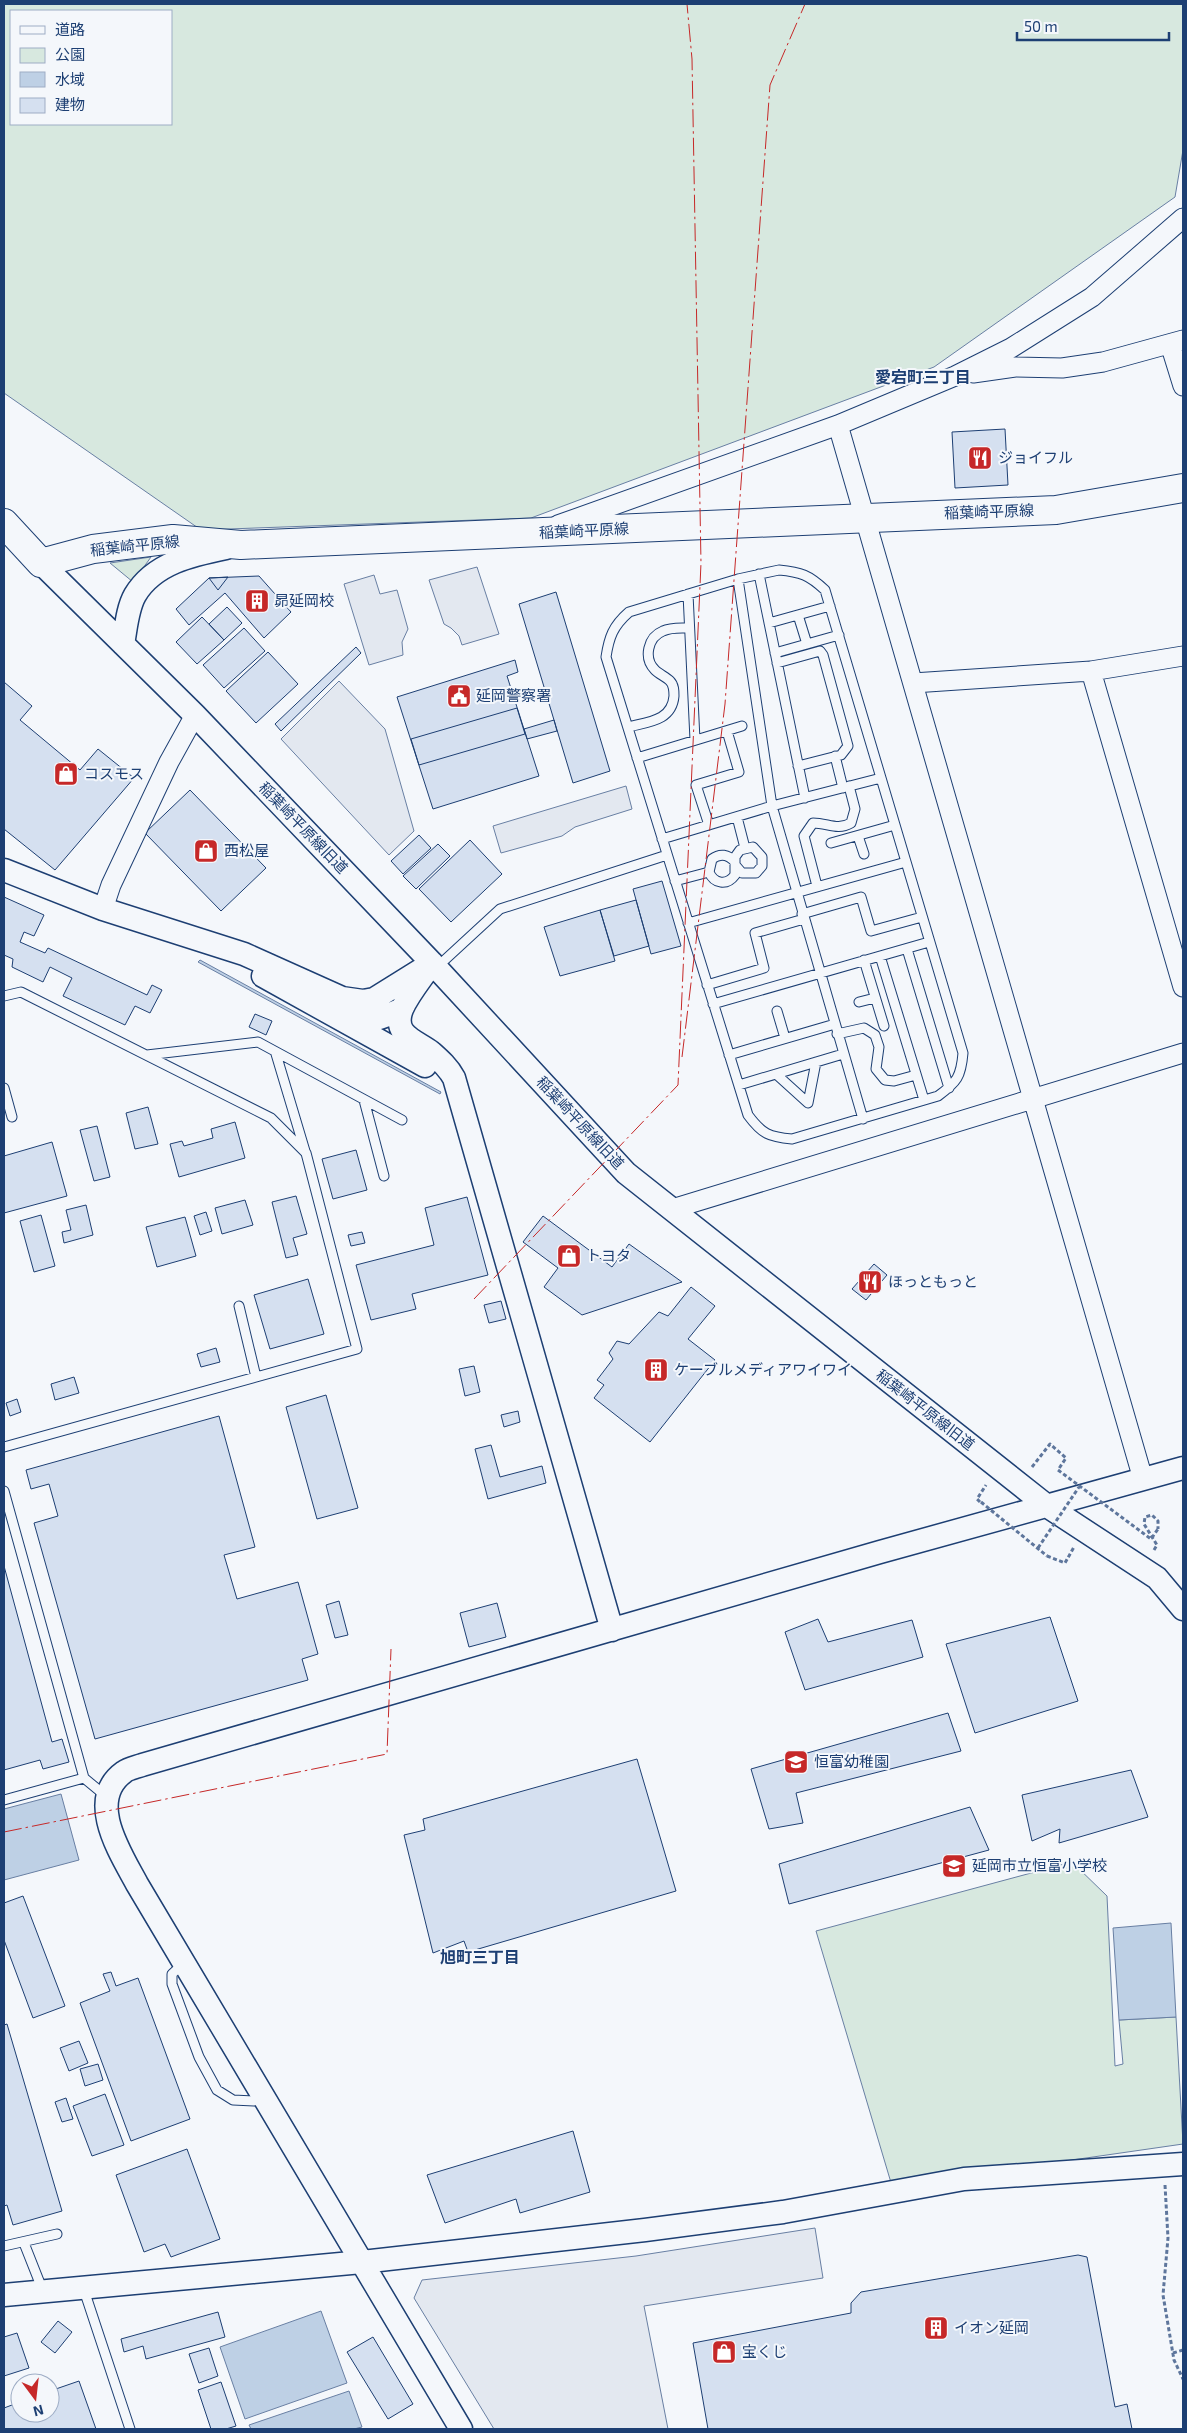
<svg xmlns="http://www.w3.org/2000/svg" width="1187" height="2433" viewBox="0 0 1187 2433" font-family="'Exo 2','Noto Sans JP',sans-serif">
	<rect width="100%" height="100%" fill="#f4f7fb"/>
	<path fill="#d7e8df" stroke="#687fa3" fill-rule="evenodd" d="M4,4H1183V150L1175,197L934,367L531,518L201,530L4,393ZM11,11H171V124H11Z
		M151,557L133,582L110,563Z
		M1072,1862L1107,1896L1115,2066L1123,2064L1119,2020L1176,2017L1183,2144L892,2186L816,1931Z"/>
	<path fill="#e3e8f0" stroke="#687fa3" d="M477,567L499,634L462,645L459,636L451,628L444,624L429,580Z
		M374,575L380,594L397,590L408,629L402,642L403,655L369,665L344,584Z
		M339,681L385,729L414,831L389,855L281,739Z
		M626,786L632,809L575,827L562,836L501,853L493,826Z
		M815,2228L823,2278L644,2306L668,2429H494L414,2298L422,2280L636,2256Z"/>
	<path fill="#bed0e5" stroke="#687fa3" d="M200,960L441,1092L440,1094L198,962Z
		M61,1794L79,1860L4,1880V1809Z
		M1171,1923L1176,2017L1119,2020L1113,1928Z
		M321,2311L347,2383L245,2419L220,2347Z
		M349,2391L362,2427L354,2429H251L249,2425Z"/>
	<path fill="#d5e0f0" stroke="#1d3f73" d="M1005,429L1008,485L955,488L952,432Z
		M259,576L291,612L264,638L225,593L189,625L176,609L209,578Z
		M228,577L218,590L209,578Z
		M556,592L610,771L573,783L519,604Z
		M227,607L242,623L224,640L209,624Z
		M202,617L224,640L197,664L176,642Z
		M244,628L265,651L224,688L203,665Z
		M356,647L361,653L281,731L275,724Z
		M268,652L298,684L256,723L226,691Z
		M515,660L518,672L507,676L539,776L433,809L397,697Z
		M4,682L32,706L20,720L80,770L98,749L134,778L55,870L4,829Z
		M517,708L525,734L419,765L411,739Z
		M554,720L557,731L527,739L524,729Z
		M190,790L266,868L221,911L145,833Z
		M419,835L431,848L403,874L391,861Z
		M470,840L502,874L451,922L419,889Z
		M438,844L450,856L416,889L403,876Z
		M662,881L681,946L651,954L633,889Z
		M4,897L44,915L34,936L24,932L20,942L45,953L48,948L147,995L152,985L162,990L150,1013L135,1006L125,1025L63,996L72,978L50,967L43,982L12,967L13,959L4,955Z
		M636,900L649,946L614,956L600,910Z
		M600,910L615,961L560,976L544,927Z
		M255,1014L272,1021L266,1035L249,1027Z
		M148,1107L158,1144L135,1149L126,1113Z
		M235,1122L245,1158L179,1177L170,1144L182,1141L184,1146L213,1138L211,1129Z
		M97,1126L110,1177L94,1181L80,1130Z
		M52,1142L67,1196L4,1213V1156Z
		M356,1150L367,1190L333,1199L322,1159Z
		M296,1196L307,1234L293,1238L298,1255L286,1258L272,1202Z
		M467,1197L488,1275L412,1294L416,1309L371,1320L356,1265L434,1245L425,1208Z
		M245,1200L253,1225L222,1234L215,1208Z
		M86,1205L93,1235L64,1243L62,1232L71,1230L66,1210Z
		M206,1212L212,1231L200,1235L194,1216Z
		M41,1215L55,1266L34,1272L20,1221Z
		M543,1216L612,1267L629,1244L682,1282L582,1315L544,1287L558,1268L523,1242Z
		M185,1217L196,1256L157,1267L146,1227Z
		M362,1232L365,1243L351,1246L348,1235Z
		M874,1264L887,1275L866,1300L852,1289Z
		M308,1279L324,1334L270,1349L254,1295Z
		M691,1287L715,1306L688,1339L715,1360L650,1442L594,1398L604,1385L597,1380L613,1359L609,1353L617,1341L629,1344L659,1312L668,1316Z
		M501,1301L506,1319L489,1323L484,1305Z
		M216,1348L220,1362L201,1367L197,1354Z
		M474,1366L480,1392L465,1396L459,1369Z
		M74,1377L79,1393L55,1400L51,1384Z
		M326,1395L358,1508L317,1519L286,1407Z
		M17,1399L21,1412L10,1416L6,1403Z
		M518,1411L520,1422L504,1427L501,1415Z
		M219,1416L255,1547L224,1555L237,1599L298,1582L318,1654L302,1659L308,1680L95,1739L34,1523L58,1516L49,1484L31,1489L26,1470Z
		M491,1445L500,1477L542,1466L546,1483L488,1499L475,1449Z
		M4,1566L52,1742L62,1739L69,1762L43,1769L40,1760L4,1770Z
		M339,1601L348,1635L335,1638L326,1605Z
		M497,1603L506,1637L469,1647L460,1613Z
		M1050,1617L1078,1701L975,1733L946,1644Z
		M818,1619L828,1642L912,1620L923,1657L805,1690L785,1632Z
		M948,1713L961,1751L796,1793L803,1823L769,1829L751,1769Z
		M637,1759L676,1891L468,1952L464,1941L433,1953L404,1835L425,1830L423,1819Z
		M1131,1770L1148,1817L1059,1843L1060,1829L1032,1841L1022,1795Z
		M970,1807L989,1850L789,1904L779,1864Z
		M23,1896L65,2006L33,2018L4,1940V1903Z
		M111,1972L116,1986L138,1978L190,2119L131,2141L80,2003L110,1991L103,1974Z
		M7,2024L62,2211L13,2225L7,2205L4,2206V2025Z
		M79,2041L88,2063L69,2071L60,2048Z
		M98,2064L103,2080L85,2086L80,2069Z
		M105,2094L124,2145L92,2156L73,2106Z
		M66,2098L73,2119L62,2122L55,2102Z
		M573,2131L590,2192L520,2213L516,2199L445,2223L427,2175Z
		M187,2149L220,2239L171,2257L165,2244L144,2252L116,2175Z
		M1078,2255L1087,2257L1115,2407L1127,2404L1132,2429H708L693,2343L851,2313V2303L861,2292Z
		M218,2312L225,2337L146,2359L143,2346L124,2352L121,2339Z
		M58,2321L72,2332L55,2353L41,2342Z
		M17,2333L29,2368L4,2376V2337Z
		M373,2337L413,2404L388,2419L347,2352Z
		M209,2348L218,2376L199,2383L189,2354Z
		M79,2381L96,2429H4V2408L20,2402V2413H50V2391Z
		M221,2382L236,2426L226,2429H211L198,2390Z"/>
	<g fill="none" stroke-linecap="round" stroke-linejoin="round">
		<defs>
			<path id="service" d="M779,570C801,572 809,575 825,590L963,1053C961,1077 957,1082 938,1096L792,1139C769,1137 762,1134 748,1115L606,657C609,637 613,626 629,612L738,579Z
				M759,574L805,798
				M738,579L772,806L863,1119
				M688,594L695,740
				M798,615L807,644
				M769,623L830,606
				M775,653L839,635
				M777,663L820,651L823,655L848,746L841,755L798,766
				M628,727C648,722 672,721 674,696C674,691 674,685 670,681C666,677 659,674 655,670C643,658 648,637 663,631C671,627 680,628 689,628
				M835,756L843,788
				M637,758L742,726
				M737,817L745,848
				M709,825L696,785L739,772L727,731
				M858,836L864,854
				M662,839L772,806L881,778
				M831,843L895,825
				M735,862C728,854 720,853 712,859L709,872C714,884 727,886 735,875V857L740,850L753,847L762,857V866L756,873H742L736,866
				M675,881L709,872
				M817,886L804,836L813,823C828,823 837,831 851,823L855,809L849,786
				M802,914L861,897L871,931L922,917
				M688,923L906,862
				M907,949L949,1088
				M880,956L924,1100
				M864,960L884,1026
				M436,968L500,909L667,855
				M707,985L764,968L755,933L804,919
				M4,996L21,992L271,1118L306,1153L357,1349L4,1447
				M859,1002L875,998
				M713,1004L929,942
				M777,1011L785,1038
				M837,1034L864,1028L875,1035L879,1047L876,1069L885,1080L894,1081L916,1075
				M276,1054L305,1151
				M147,1055L258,1042L402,1120
				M729,1055L835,1024
				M776,1074L808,1103L816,1062
				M739,1085L843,1054
				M4,1088L12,1117
				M364,1100L384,1176
				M239,1306L256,1377
				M4,1491L84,1778L107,1797
				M4,1800L84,1778
				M184,1963L172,1974V1984L199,2057L217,2090L233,2100L254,2101L264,2096
				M24,2243L43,2291
				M4,2246L57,2234
				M83,2287L130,2429"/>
			<path id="minor" d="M1170,344L1183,386
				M973,373L1015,367L1062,368L1103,362L1183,340
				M838,425L1143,1479
				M558,525L838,425L955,376L1011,348L1092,297L1183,218
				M1091,671L1183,987
				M913,683L1091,671L1183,656
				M103,909L111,885L169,762L195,715
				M672,1209L1183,1053"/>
			<path id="tertiary" d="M41,563L195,715L432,963L626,1173L1047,1506L1157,1578L1183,1609
				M123,644C126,629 127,609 135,595C154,563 192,555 226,548
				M4,870L103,909L244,954L342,998L363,1001L374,999L427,966
				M432,963C423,977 409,993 402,1009C392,1035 415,1040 431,1052C440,1060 448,1067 454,1078L612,1630
				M263,976L425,1066
				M346,1021C367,1024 382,1018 402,1009
				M4,2295L362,2262L645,2230L783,2212L964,2179L1183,2164
				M461,2429L137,1884C121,1854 85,1800 124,1772C129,1768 137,1767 142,1765L880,1552L1183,1468"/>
			<path id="primary" d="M4,523L41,563L93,549L173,539L241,545L1056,510L1183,488"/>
		</defs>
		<use href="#service" stroke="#1d3f73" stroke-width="11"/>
		<use href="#minor" stroke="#1d3f73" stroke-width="21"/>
		<use href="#tertiary" stroke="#1d3f73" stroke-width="25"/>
		<use href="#primary" stroke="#1d3f73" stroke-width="30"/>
		<path stroke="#5e769c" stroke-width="3" stroke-dasharray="4 2.5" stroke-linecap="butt" d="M1032,1467L1050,1444L1066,1458L1058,1470
			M980,1502L977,1499L986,1485
			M1154,1550L1157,1545L1144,1524L1145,1517L1152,1515L1158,1521V1529
			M1047,1556L1065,1563L1074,1547
			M1165,2185L1168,2238L1163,2295L1174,2360L1183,2379
			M1173,2353L1183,2350"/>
		<use href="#service" stroke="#f4f7fb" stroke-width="9"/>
		<use href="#minor" stroke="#f4f7fb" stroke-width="19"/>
		<use href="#tertiary" stroke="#f4f7fb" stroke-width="22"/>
		<use href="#primary" stroke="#f4f7fb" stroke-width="28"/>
		<path stroke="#5e769c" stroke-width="3" stroke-dasharray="4 2.5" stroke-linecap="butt" d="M1058,1470L1151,1539L1158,1529
			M981,1502L1047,1556
			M1038,1548L1079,1487"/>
		<path stroke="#c62828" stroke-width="1" stroke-dasharray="18 4 2.5 4" stroke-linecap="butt" d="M682,1057L725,704L770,85L805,4
			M474,1299L678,1085L701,563L692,59L687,4
			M4,1832L387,1754L391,1649"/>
	</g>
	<defs>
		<symbol id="restaurant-square" viewBox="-11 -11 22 22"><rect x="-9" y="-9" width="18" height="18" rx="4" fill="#c62828" stroke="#f4f7fb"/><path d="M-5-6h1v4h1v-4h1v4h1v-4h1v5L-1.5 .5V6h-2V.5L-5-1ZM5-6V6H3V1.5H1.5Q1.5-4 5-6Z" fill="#fff"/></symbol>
		<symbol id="building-square" viewBox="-11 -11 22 22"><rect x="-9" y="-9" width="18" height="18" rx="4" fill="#c62828" stroke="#f4f7fb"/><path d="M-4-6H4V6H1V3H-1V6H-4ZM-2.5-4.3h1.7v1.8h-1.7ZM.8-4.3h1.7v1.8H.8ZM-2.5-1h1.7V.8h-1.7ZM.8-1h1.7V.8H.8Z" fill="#fff"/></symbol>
		<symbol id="civic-square" viewBox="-11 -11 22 22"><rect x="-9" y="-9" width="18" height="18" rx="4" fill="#c62828" stroke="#f4f7fb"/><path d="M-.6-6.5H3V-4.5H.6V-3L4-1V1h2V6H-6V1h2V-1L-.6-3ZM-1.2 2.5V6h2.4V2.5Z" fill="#fff"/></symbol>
		<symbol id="shop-square" viewBox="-11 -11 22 22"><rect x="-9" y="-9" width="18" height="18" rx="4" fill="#c62828" stroke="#f4f7fb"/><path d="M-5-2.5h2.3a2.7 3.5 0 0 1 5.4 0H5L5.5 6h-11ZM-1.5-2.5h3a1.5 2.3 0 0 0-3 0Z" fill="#fff"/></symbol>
		<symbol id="school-square" viewBox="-11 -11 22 22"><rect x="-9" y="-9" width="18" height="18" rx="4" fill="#c62828" stroke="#f4f7fb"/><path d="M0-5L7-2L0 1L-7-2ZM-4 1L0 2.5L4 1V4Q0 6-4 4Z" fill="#fff"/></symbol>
	</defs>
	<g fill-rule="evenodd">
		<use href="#restaurant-square" x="966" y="444" width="28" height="28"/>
		<use href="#building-square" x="243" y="587" width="28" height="28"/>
		<use href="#civic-square" x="445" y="682" width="28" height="28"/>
		<use href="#shop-square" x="52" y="760" width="28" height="28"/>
		<use href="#shop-square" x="192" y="837" width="28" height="28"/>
		<use href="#shop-square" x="555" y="1242" width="28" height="28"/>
		<use href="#restaurant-square" x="856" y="1268" width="28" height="28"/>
		<use href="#building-square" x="642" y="1356" width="28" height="28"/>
		<use href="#school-square" x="782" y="1748" width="28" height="28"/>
		<use href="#school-square" x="940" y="1852" width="28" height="28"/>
		<use href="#building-square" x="922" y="2314" width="28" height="28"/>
		<use href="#shop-square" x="710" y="2338" width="28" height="28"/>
	</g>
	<g text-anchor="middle" stroke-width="4" stroke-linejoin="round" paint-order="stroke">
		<g font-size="15" fill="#1d3f73" stroke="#f4f7fb" text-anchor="start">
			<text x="998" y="463">ジョイフル</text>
			<text x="274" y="606">昴延岡校</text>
			<text x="476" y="701">延岡警察署</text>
			<text x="84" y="779">コスモス</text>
			<text x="224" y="856">西松屋</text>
			<text x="586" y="1261">トヨタ</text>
			<text x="888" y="1287">ほっともっと</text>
			<text x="674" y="1375">ケーブルメディアワイワイ</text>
			<text x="814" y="1767">恒富幼稚園</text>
			<text x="972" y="1871">延岡市立恒富小学校</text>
			<text x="954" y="2333">イオン延岡</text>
			<text x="742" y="2357">宝くじ</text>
		</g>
		<g font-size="15" fill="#1d3f73" stroke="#f4f7fb">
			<text transform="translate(989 512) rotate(-2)" y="5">稲葉崎平原線</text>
			<text transform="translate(584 531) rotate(-3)" y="5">稲葉崎平原線</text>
			<text transform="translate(135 546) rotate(-6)" y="5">稲葉崎平原線</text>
			<text transform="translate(303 828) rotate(46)" y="5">稲葉崎平原線旧道</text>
			<text transform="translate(580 1123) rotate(47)" y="5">稲葉崎平原線旧道</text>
			<text transform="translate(925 1410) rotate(38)" y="5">稲葉崎平原線旧道</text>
		</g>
		<g font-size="16" font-weight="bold" fill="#1d3f73" stroke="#f4f7fb">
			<text x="923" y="383">愛宕町三丁目</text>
			<text x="480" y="1963">旭町三丁目</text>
		</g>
	</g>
	<rect width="1187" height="2433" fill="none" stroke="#1d3f73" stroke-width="10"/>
	<rect x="10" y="10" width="162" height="115" fill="#f4f7fb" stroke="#9eadc5"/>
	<rect x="20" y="26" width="25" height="8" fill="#f4f7fb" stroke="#9eadc5"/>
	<text x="55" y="35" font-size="15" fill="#1d3f73">道路</text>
	<rect x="20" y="48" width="25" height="15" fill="#d7e8df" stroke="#9eadc5"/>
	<text x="55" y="60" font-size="15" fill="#1d3f73">公園</text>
	<rect x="20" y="72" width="25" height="15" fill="#bed0e5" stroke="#9eadc5"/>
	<text x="55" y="85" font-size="15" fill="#1d3f73">水域</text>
	<rect x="20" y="98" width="25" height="15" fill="#d5e0f0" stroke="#9eadc5"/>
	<text x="55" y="110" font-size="15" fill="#1d3f73">建物</text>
	<g transform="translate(35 2398) rotate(165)"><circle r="24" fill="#f4f7fb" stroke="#9eadc5"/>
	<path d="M0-4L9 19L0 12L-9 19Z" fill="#c62828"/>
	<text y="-8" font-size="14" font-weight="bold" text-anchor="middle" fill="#1d3f73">N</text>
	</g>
	<path d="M1017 32v8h152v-8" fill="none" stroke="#1d3f73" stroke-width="2.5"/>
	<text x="1024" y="32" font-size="15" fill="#1d3f73" stroke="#f4f7fb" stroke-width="4" paint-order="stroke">50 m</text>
</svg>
